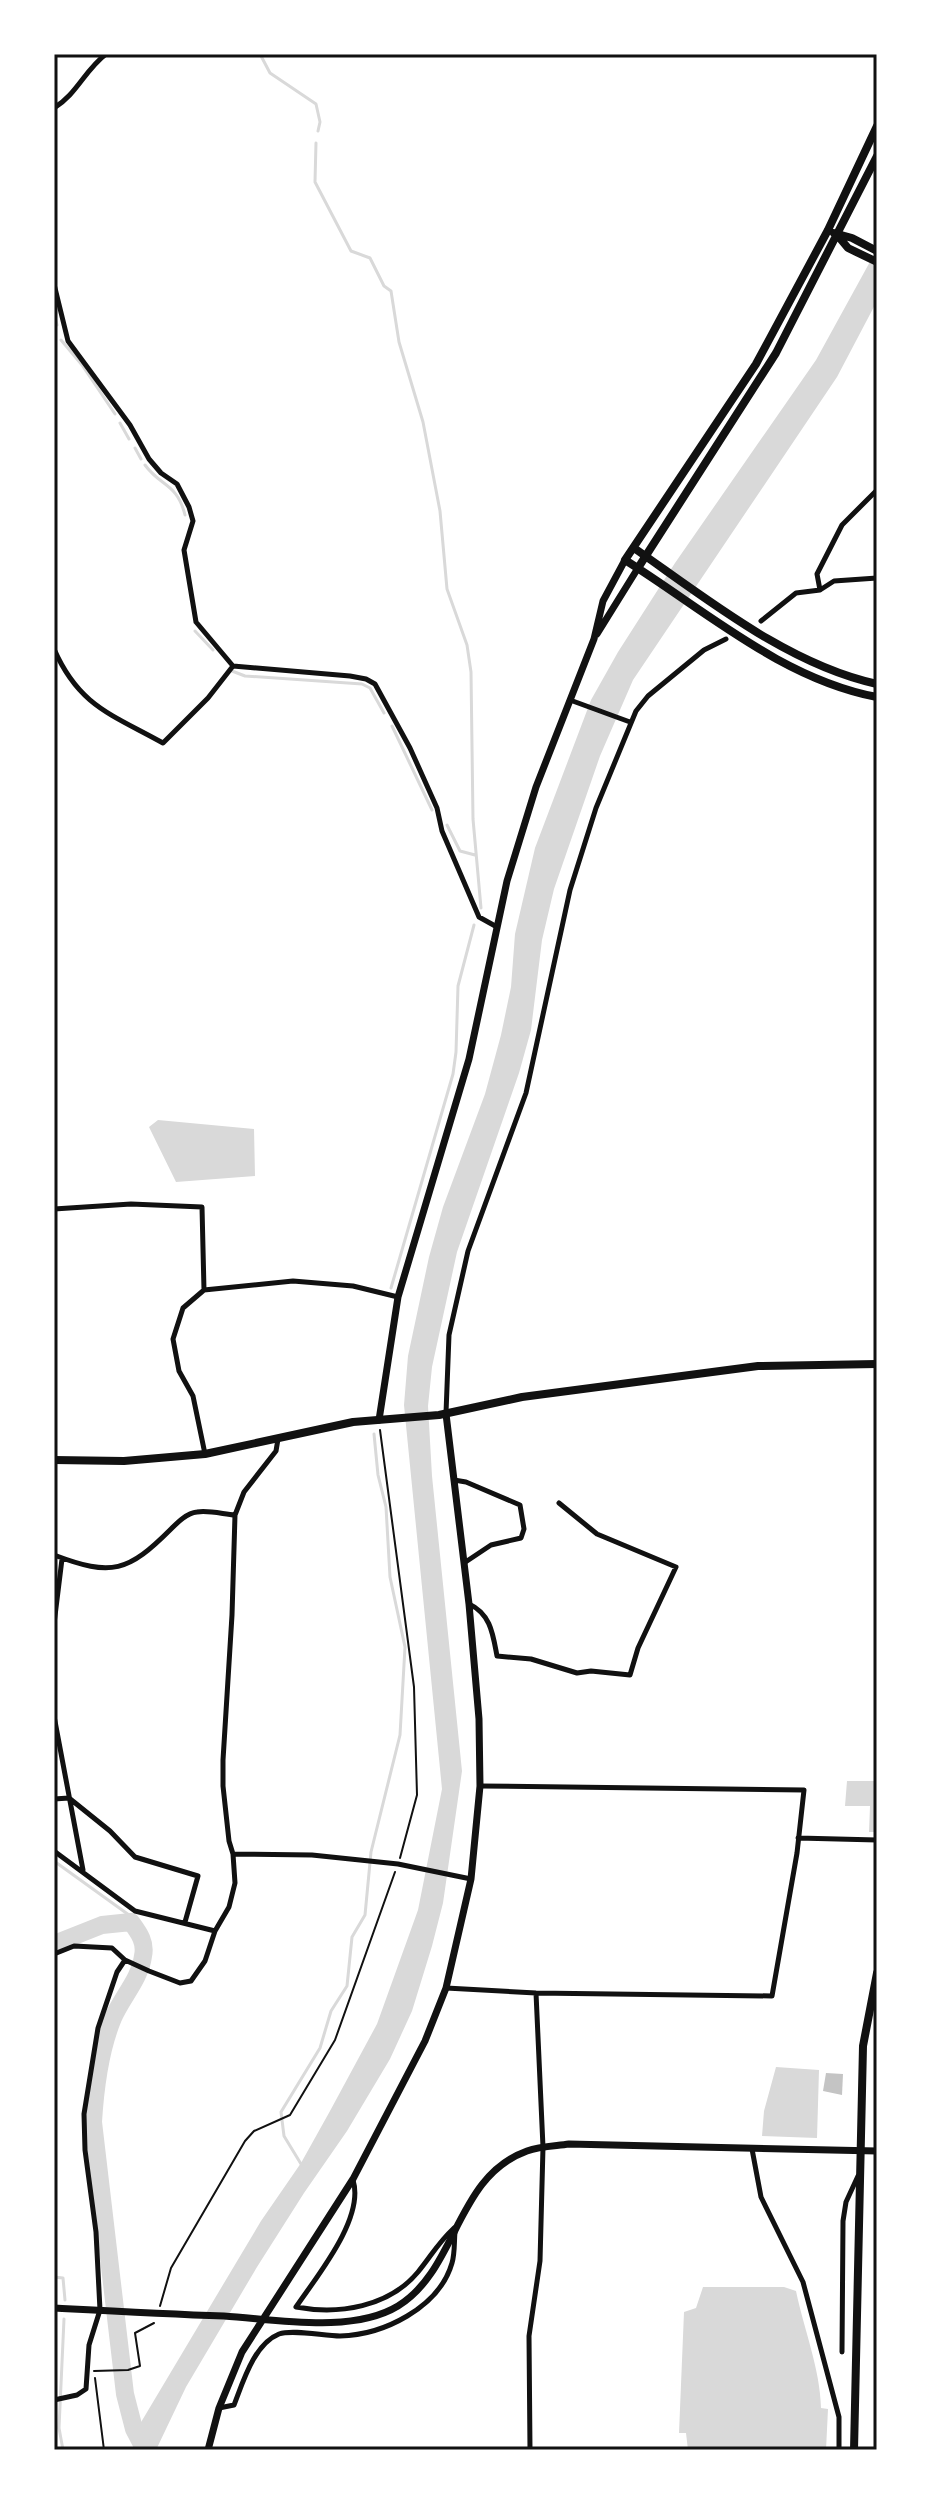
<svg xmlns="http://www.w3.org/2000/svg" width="931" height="2504" viewBox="0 0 931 2504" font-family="Karla,sans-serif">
	<rect width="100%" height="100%" fill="#fff"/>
	<path fill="#d9d9d9" d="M877,249V301L837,377L633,680L600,756L554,889L542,940L531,1030L519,1073L457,1252L432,1367L428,1406L432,1476L462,1771L443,1903L432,1946L412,2011L390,2059L347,2131L304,2193L257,2267L186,2387L156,2450H134V2434L261,2221L301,2163L330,2111L377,2024L418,1910L442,1789L404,1405L408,1356L429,1257L443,1207L485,1094L501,1035L511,987L515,934L535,848L591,700L618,652L675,563L816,360Z
		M158,1120L254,1129L255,1176L176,1182L149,1127Z
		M847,1781H877V1832H869L870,1806H845Z
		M776,2067L819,2070L817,2138L762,2136L764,2111Z
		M703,2287H784L796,2291C804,2330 820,2368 821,2408L828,2409L826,2450H688L686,2433H679L684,2312L696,2308Z"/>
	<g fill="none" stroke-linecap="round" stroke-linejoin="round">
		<path stroke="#d9d9d9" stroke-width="3" d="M260,54L270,73L316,104L320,122L318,131
			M316,143L315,182L351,251L370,258L384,286L391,291L399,342L423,422L440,511L447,589L467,645L471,672L473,819L481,908
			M54,312L57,325
			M61,340L82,365L115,414
			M120,423L129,439
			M135,448L141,459
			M145,465C161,487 177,483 185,515
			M195,631L213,650
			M232,671L245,676L362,684L370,688L384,713
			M392,726L432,810
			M447,825L460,851L475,855
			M391,1288L453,1074L456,1052L458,986L474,925
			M54,1861L129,1915L131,1922
			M301,2164L284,2136L281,2112L320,2048L331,2011L347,1986L352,1937L365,1915L371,1852L400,1735L405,1647L390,1577L386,1507L378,1475L374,1434
			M54,2277L63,2278L65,2300
			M63,2450L59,2428L64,2319"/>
		<path stroke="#d9d9d9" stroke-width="18" d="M54,1944L102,1925L131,1922C139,1933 146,1942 143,1956C140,1979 122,1997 113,2018C100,2049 95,2089 93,2122L125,2394L134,2429L145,2450"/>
	</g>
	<path fill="#c4c4c4" d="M826,2073L843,2074L842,2095L823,2091Z"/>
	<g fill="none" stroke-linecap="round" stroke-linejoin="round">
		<path stroke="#111" stroke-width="2" d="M380,1430L414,1687L417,1795L400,1858
			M160,2306L171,2268L245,2141L254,2131L290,2115L335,2040L395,1872
			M94,2371L128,2370L140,2366L135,2333L154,2323
			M95,2378L104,2450"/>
		<path stroke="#111" stroke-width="5" d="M54,108C76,95 85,70 106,54
			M54,284L68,341L130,425L149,459L161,473L177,484L189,507L193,521L184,550L196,622L233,666
			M820,590L817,574L842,525L877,490
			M761,621L796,593L820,590L834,581L877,578
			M54,649C79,706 111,714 163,743L208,698L233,666
			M233,666L350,676L366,679L375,684L410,748L437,808L442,831L479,917L497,927
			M570,700L630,722
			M54,1209L131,1204L202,1207L204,1290L293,1281L353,1286L398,1297
			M204,1290L183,1308L173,1339L179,1371L193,1396L205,1454
			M446,1413L449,1335L468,1251L526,1093L570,890L596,808L636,711L648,696L704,650L726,639
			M454,1480L466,1482L520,1505L524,1529L521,1538L491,1545L464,1563
			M54,1555C112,1577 128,1572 171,1529C178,1522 187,1513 197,1512C208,1510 223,1514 235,1515
			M469,1604C491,1614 493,1635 497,1656L531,1659L577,1673L591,1671L630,1675L638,1648L676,1567L597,1534L559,1503
			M54,1624L62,1559
			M54,1716L83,1870
			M54,1799L69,1798L110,1831L135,1857L198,1876L185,1922
			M798,1838L877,1840
			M54,1851L135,1911L215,1931
			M234,1854L312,1855L398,1864L471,1879
			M54,1954L74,1946L112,1948L125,1960L149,1971L180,1983L191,1981L205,1961L215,1931L229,1907L235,1883L233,1854L229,1841L223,1786V1760L232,1615L235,1515L244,1492L276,1451L278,1439
			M446,1988L536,1993L772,1996L797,1853L804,1790L480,1786
			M752,2149L761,2197L803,2282L839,2417V2450
			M353,2180C365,2218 317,2276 296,2307C339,2315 389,2307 418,2272C432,2255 437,2244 454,2228
			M842,2352L843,2221L846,2202L858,2176
			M54,2400L77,2395L86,2389L89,2345L100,2310L96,2232L85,2150L84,2114L98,2028L117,1972L125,1960
			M219,2408L234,2405C243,2382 254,2344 279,2334C293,2329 324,2336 340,2336C383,2335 439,2308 452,2263C455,2253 454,2242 455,2232
			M530,2450L529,2336L540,2261L543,2147L536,1993"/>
		<path stroke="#111" stroke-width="7" d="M597,634L638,568
			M379,1420L398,1297L469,1059L507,881L536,787L594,639L603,601L625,560
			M54,2308C111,2311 167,2314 224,2316C275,2319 352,2334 398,2306C458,2269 455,2177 527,2151C540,2146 555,2146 569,2144L877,2151
			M208,2450L219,2408L242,2352L353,2179L425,2041L446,1988L471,1879L480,1786L479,1719L469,1604L446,1414"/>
		<path stroke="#111" stroke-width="8" d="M877,126L828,230L756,364L625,560C705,610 782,679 877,697
			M834,233L852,238L877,251
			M838,236L848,248L877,262
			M634,548C707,599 789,665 877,684
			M638,568L776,353L877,156
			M54,1460L124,1461L205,1454L353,1422L439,1415L522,1397L758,1366L877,1364
			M854,2450L863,2046L877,1973"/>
	</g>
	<rect width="931" height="2504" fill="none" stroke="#ffffff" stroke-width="112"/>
	<rect x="56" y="56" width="819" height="2392" fill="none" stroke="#111" stroke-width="3"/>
</svg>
